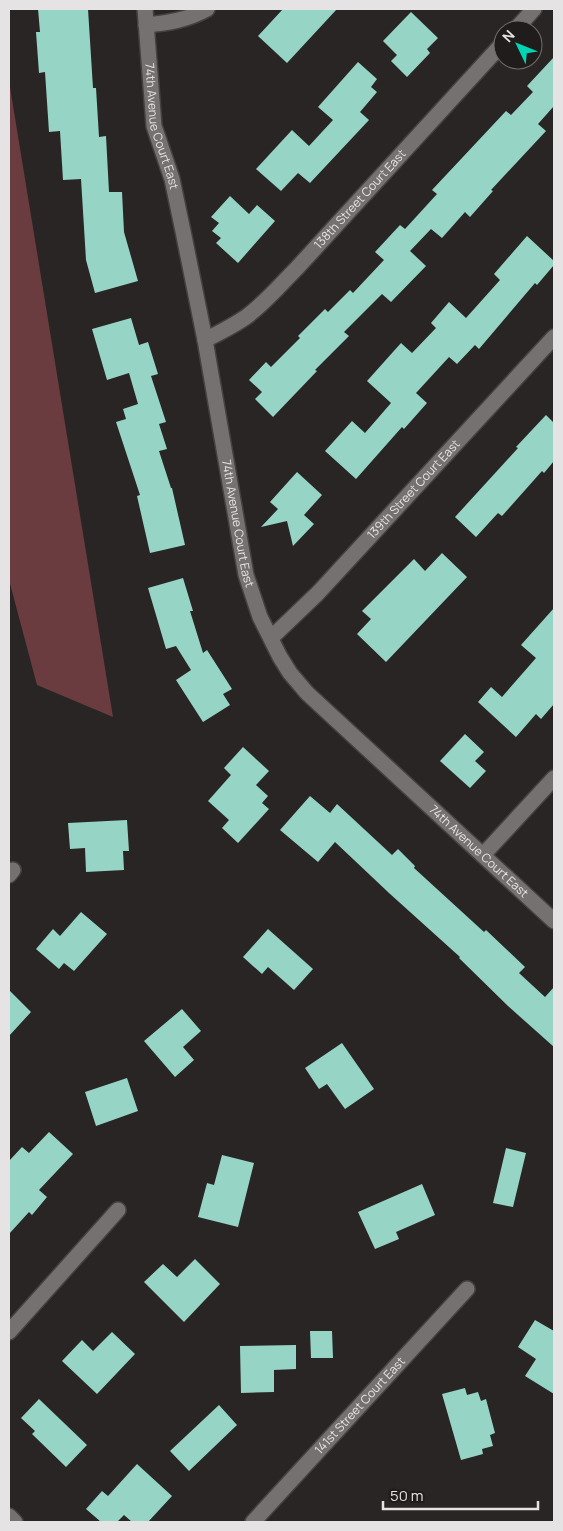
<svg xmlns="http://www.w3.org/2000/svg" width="563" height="1531" viewBox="0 0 563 1531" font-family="Manrope,sans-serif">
	<rect width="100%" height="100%" fill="#292525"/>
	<path fill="#6b3c3f" d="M9,81L113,717L37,685L9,580Z"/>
	<path fill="#96d4c5" d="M38,9H88L93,88H96L99,137L106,136L109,192H122L124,232L138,281L95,293L86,260L81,179L63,180L60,131L49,132L45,72L39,73L36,32H40Z
		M283,9H337L287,63L258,36Z
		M411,12L438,38L427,49L430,53L407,77L391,61L397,55L383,41Z
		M554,57V106L538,124L546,131L491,190L493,191L470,217L465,212L442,238L431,229L410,251L426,266L391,302L382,294L344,332L349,336L315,370L317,371L273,417L255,399L262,392L249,380L266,362L271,367L300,338L298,336L325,309L328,312L350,290L353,293L384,260L375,252L400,225L405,229L437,194L432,190L506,111L511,115L533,92L527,86Z
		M358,62L377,79L371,87L377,92L360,112L369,120L310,183L298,173L281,191L256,169L292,130L309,146L333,120L318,107Z
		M230,196L249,214L257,205L275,221L238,263L216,243L221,238L212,231L219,223L211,217Z
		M527,236L554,261V265L537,285L535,283L479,349L475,345L457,364L449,357L416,393L427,403L404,429L402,427L356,479L325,451L352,421L365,433L391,403L367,381L401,343L412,353L436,328L431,323L449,302L466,318L500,280L494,274Z
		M131,318L139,345L148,342L158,374L151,376L166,422L159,424L167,449L159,451L171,488H172L185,545L150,553L137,496L140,495L116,422L126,419L123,409L138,404L129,373L107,380L92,329Z
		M546,415L554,423V461L544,473L542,471L502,516L498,513L476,537L455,517L518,448L516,447Z
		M297,472L322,495L304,515L314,524L293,546L287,521L261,527L278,509L270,502Z
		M442,553L467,577L386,662L357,634L371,619L362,611L414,559L425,571Z
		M183,578L193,611H190L203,653L207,650L232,689L223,694L230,705L203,722L176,680L191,670L176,646L166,649L148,588Z
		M554,608V704L541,719L536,714L516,737L478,702L491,687L502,697L536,658L521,645Z
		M465,734L484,752L475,761L486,771L470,788L440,761Z
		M243,747L269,771L256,785L268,796L262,803L269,809L238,843L222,828L229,820L208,801L231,775L224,768Z
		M310,796L330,813L337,804L392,855L398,849L415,866L414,868L484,932L486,930L525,967L519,973L545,997L554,987V1047L508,1006L459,958L460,957L389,893L335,842L318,862L280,830Z
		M127,820L129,851H123L124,870L86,872L85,848L70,849L68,823Z
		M81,912L107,934L74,971L64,963L59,969L36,949L53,929L60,936Z
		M268,929L313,969L294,990L268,967L262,974L243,957Z
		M9,990L31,1012L9,1036Z
		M182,1009L201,1031L183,1047L194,1060L175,1077L144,1041Z
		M342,1043L374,1089L345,1109L327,1084L319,1089L305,1068Z
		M127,1078L138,1111L96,1126L85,1092Z
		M49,1132L73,1154L39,1190L47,1197L32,1215L29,1212L9,1234V1161L22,1147L29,1153Z
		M506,1148L526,1153L513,1207L493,1203Z
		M222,1155L254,1163L238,1227L198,1217L207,1183L214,1185Z
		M422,1184L435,1215L396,1232L399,1239L375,1249L358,1212Z
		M195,1259L220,1284L184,1322L144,1282L163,1264L177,1277Z
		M535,1320L554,1331V1394L525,1376L536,1359L518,1347Z
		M310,1331H332L333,1358H311Z
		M112,1332L135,1354L97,1394L62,1361L82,1340L93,1351Z
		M296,1345V1369L274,1370V1392L241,1393L240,1346Z
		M465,1388L467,1395L478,1392L481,1401L486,1399L495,1433L490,1435L493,1446L482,1449L483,1454L461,1460L442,1394Z
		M39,1399L87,1445L66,1467L32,1434L35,1431L21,1418Z
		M219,1405L237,1425L189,1471L170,1451Z
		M137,1464L172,1496L148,1522H132L124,1515L117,1522H101L86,1509L102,1491L108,1496Z"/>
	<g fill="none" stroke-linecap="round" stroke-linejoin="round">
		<defs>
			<g id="minor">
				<path id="s1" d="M145,9L154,126L172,179L184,236L205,340L246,575L260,617L280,657L290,673L307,693L554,921"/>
				<path d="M146,25C168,23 187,20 207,9"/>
				<path d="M515,30L534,9"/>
				<path id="s2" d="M205,340C219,333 233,326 246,317C265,303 280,285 297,268L503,43"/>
				<path id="s3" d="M271,638L318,593L554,337"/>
				<path d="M483,855L554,778"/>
				<path d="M9,875L13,870"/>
				<path d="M9,1332L118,1210"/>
				<path d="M9,1516L15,1522"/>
				<path id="s4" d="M253,1522L467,1289"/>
			</g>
		</defs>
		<use href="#minor" stroke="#454141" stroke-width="18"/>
		<use href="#minor" stroke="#767171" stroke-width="15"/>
	</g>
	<g text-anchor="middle" stroke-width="5" stroke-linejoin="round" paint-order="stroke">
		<g font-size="12" fill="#e5e3e3" stroke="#201c1c">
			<text dy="4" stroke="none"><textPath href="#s1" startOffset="119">74th Avenue Court East</textPath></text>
			<text dy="4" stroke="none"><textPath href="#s2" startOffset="211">138th Street Court East</textPath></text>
			<text dy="4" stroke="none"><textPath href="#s3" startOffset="206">139th Street Court East</textPath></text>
			<text dy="4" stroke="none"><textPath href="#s1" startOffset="524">74th Avenue Court East</textPath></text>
			<text dy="4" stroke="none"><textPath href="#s1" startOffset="944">74th Avenue Court East</textPath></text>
			<text dy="4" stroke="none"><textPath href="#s4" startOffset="158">141st Street Court East</textPath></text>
		</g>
	</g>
	<rect width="563" height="1531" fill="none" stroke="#e5e3e3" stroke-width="20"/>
	<g transform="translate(518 45) rotate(313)"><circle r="24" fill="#201c1c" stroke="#6f6c6c"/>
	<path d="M0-4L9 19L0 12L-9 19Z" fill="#02d5b6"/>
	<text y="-8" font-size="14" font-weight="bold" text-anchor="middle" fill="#e5e3e3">N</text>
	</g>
	<path d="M383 1501v8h155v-8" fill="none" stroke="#e5e3e3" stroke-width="2.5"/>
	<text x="390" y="1501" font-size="15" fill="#e5e3e3" stroke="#201c1c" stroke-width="4" paint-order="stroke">50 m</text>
</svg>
